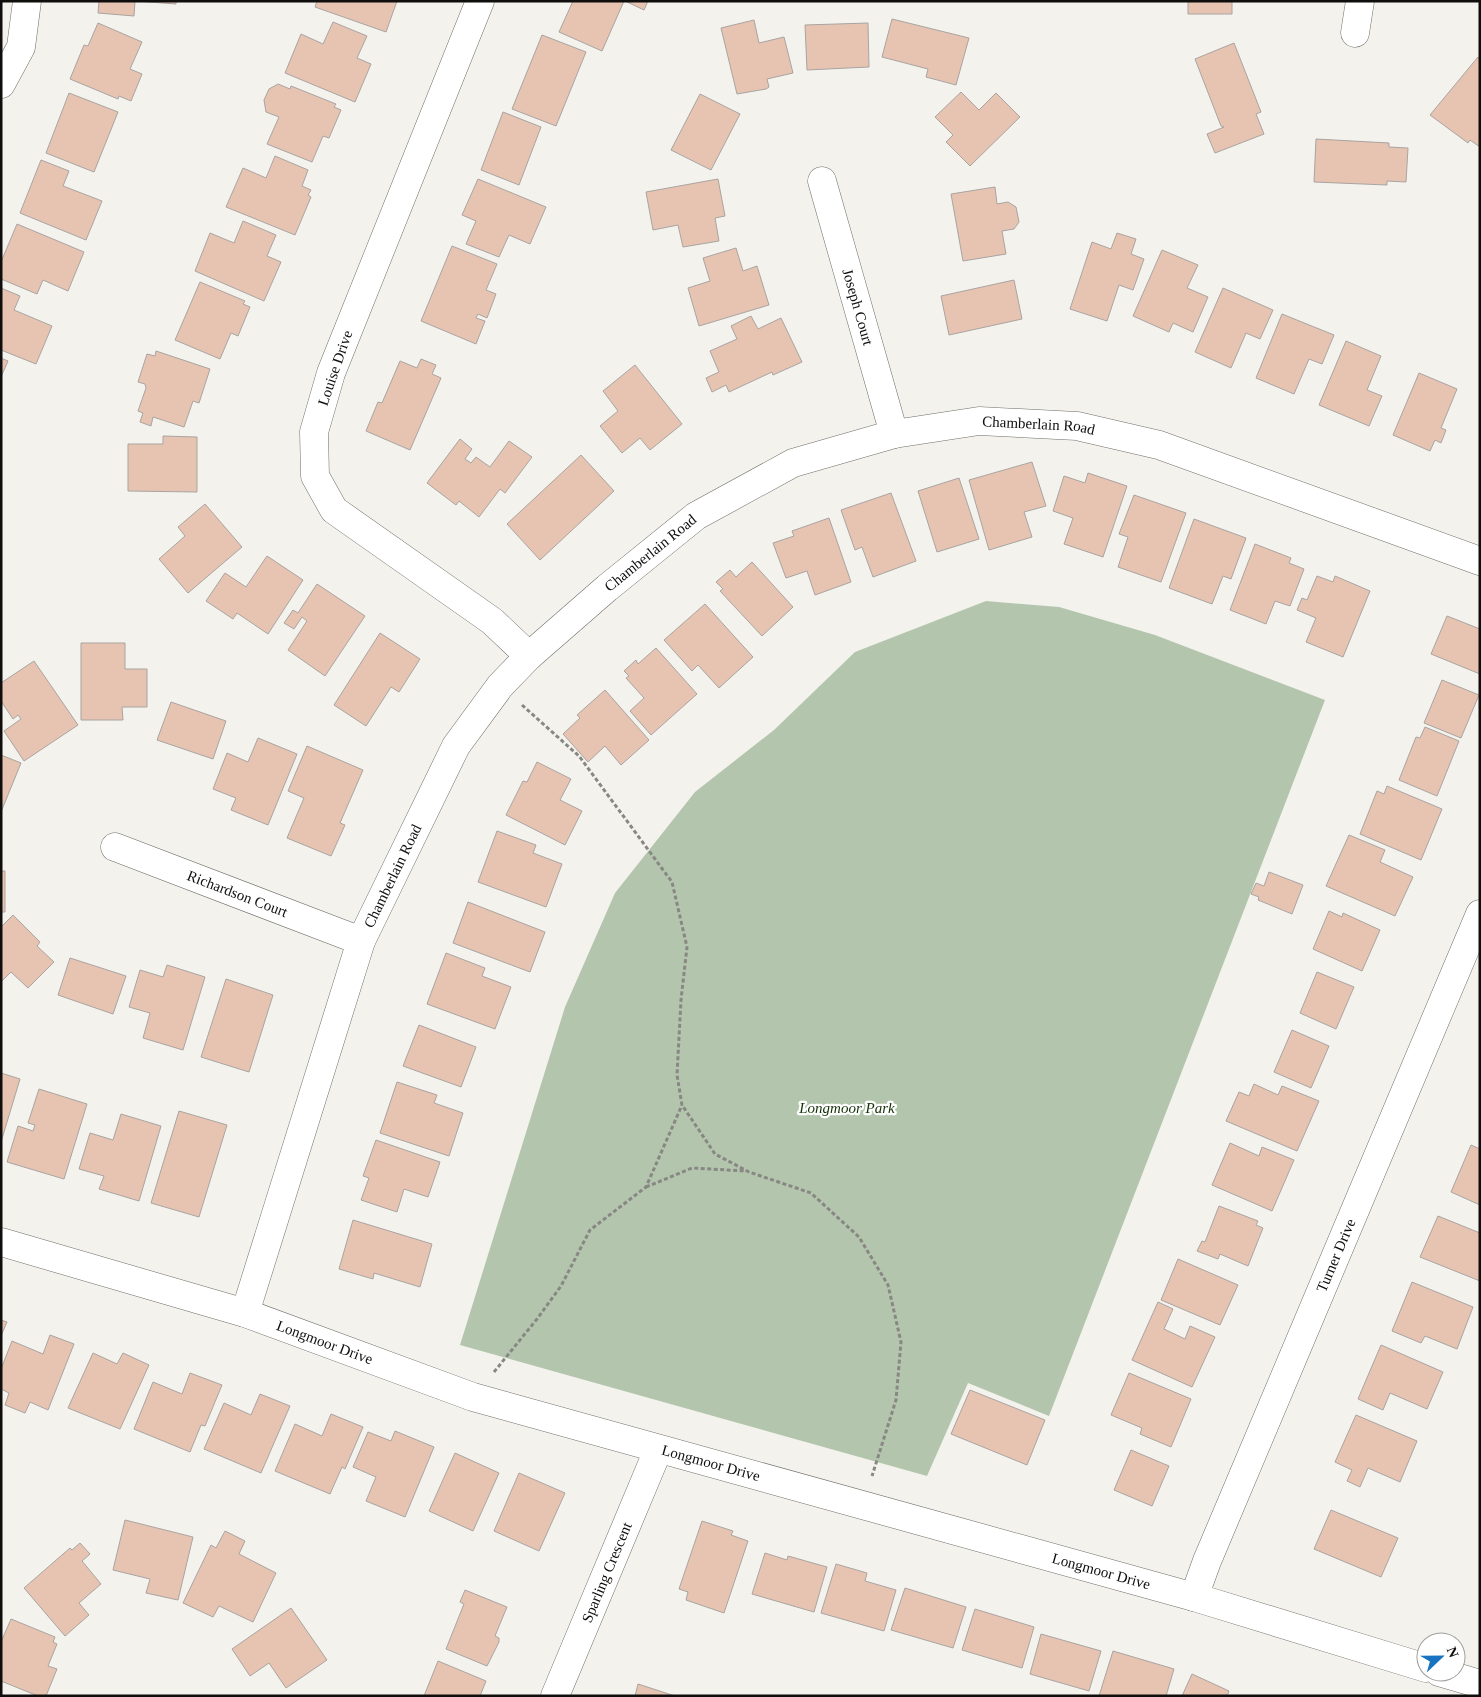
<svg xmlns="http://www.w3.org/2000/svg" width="1481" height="1697" viewBox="0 0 1481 1697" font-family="Georgia,serif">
	<rect width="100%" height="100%" fill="#f3f2ec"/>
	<path fill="#b3c6ad" d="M986,601L1059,607L1155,635L1325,700L1049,1416L968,1383L927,1476L460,1345L565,1007L615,893L695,792L774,730L855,652Z"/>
	<path fill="#e6c4b1" stroke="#a9a4a2" d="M99,1H135L134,16L98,13Z
		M136,1H176V4Z
		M317,1H397L386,32L315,7Z
		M573,1H624L602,51L559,32Z
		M625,1H648L644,10Z
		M1188,1H1232V14H1188Z
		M892,19L969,38L956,85L926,77L928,69L882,57Z
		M754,20L759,43L784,37L793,73L767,79L769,87L766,89L737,94L721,28Z
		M333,22L367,36L357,58L371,64L355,102L285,73L301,34L323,44Z
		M98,23L142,42L130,69L142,74L131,101L119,96L118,99L70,79L84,45L88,46Z
		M868,23L869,67L807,70L805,25Z
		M542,35L586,52L556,126L512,109Z
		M1234,43L1261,112L1256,114L1264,134L1215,153L1207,134L1224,127L1221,126L1195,59Z
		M1478,57L1480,59V147L1470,140L1468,143L1430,115Z
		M278,84L290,89L291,86L336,104L334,107L341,110L329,138L323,136L312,162L267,144L279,117L266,112L264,100L269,89Z
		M961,92L979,110L996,93L1020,117L970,166L946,142L953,135L935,117Z
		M69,93L118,112L94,172L46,153Z
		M700,94L740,114L711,170L671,150Z
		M503,112L541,127L519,185L481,170Z
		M1316,139L1389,143V147L1408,148L1406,182L1387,181V185L1314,182Z
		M275,156L308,170L302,186L311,190L308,195L311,197L295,235L226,207L243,168L266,178Z
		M41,160L69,171L63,186L102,201L86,240L20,213Z
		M478,179L546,207L530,244L509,235L499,257L466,244L476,221L462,215Z
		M718,179L725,216L715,218L719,241L683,247L678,225L653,230L646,192Z
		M995,187L997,204L1008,202L1016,207L1019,222L1014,229L1002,231L1006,254L963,261L951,194Z
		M243,221L276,235L267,256L281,262L264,301L195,271L210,233L234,243Z
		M17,224L84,252L68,291L43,280L37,294L1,279V262Z
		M1117,233L1136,239L1131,254L1144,259L1133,290L1119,285L1107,321L1070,309L1092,242L1111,249Z
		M452,246L497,264L486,290L496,294L487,318L478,314L476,318L485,321L476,344L421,321Z
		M736,248L743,271L757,266L769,305L699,326L688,288L710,281L703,258Z
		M1162,250L1198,265L1187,288L1208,297L1193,332L1173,323L1169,332L1133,316Z
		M1014,280L1022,319L949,335L941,296Z
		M200,282L245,301L243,304L250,307L238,336L231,333L220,359L175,340Z
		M1,288L20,296L14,310L52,326L36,364L1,350Z
		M1223,288L1273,310L1260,339L1246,333L1231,368L1195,352Z
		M1282,314L1334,335L1322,364L1309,359L1294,394L1256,378Z
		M751,316L758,329L781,318L802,362L773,375L772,372L729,392L726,385L712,392L706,378L719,372L710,351L737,339L731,326Z
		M1346,341L1381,356L1367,390L1382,396L1369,426L1319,405Z
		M156,351L210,369L199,403L193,401L184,427L153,417L151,426L140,422L143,413L138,411L146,388L145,384L138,382L147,354L155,356Z
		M1,358L8,361L1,377Z
		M421,359L436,365L432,374L441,378L410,450L366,431L378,402L382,403L400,361L417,368Z
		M635,365L682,424L650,450L640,438L622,453L600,426L618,411L603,391Z
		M1419,373L1457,389L1441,428L1446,430L1441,443L1435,440L1430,451L1393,435Z
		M163,436L197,437V492L128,491V444H163Z
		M460,439L472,449L465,459L471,463L476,457L490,467L509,441L532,457L505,493L500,489L479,517L459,501L456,505L427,483Z
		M581,455L614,491L540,560L507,524Z
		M1032,462L1046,506L1024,512L1032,537L989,550L969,480Z
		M1088,473L1127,486L1103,557L1064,544L1073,518L1053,511L1064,476L1085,483Z
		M959,478L979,539L937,552L918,491Z
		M891,493L916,561L873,577L862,547L855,550L841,510Z
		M1134,495L1186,513L1161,582L1118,567L1128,537L1119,534Z
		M205,504L242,547L188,593L159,559L185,536L178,527Z
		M829,518L851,582L815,595L807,571L786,578L773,543L794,536L792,531Z
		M1194,519L1246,538L1231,579L1223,576L1212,604L1169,588Z
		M1255,544L1291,558L1289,563L1304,569L1290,606L1275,601L1266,624L1230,610Z
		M267,556L303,580L268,634L237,613L233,619L206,601L225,573L246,587Z
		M752,562L793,607L762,636L720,591L723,589L716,582L730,570L736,577Z
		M1317,576L1333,582L1335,576L1370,591L1343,657L1306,642L1316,618L1297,610L1302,598L1307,600Z
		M317,584L365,616L325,676L288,650L307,621L302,617L294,629L284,623L293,610L298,613Z
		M705,604L753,657L719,688L698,665L692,671L664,640Z
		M1447,616L1480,629V674L1431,654Z
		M380,633L420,659L399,692L391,687L366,726L334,705Z
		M81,643H125V669H147V707H122L123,720H81Z
		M656,648L697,694L651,735L630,711L644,698L626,678L629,676L624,671L636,660L638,664Z
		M34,661L78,725L24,761L4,731L21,719L18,715L13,719L1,701V683Z
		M1442,680L1479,695L1461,738L1424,723Z
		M605,690L649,740L621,765L605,746L588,762L563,734L580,718L577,715Z
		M171,702L226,721L213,759L157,740Z
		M1425,727L1459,741L1437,796L1399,780L1416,737L1420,738Z
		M258,738L297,754L268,825L231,810L236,798L213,789L227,753L248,762Z
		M307,746L363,770L340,823L345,825L331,856L287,838L304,798L288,791Z
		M1,755L21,763L1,812Z
		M537,762L571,779L560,800L582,811L565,845L506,815L523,781L527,782Z
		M1387,786L1442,809L1421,860L1360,834L1377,791L1384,794Z
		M497,831L536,845L533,853L562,864L546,907L478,882Z
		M1349,835L1385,850L1380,862L1413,877L1395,916L1326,886Z
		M1,871H5V912H1Z
		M1269,872L1303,885L1292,914L1258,900L1259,897L1251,894L1256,883L1264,886Z
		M468,902L545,932L530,972L453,943Z
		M1329,911L1342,917L1343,913L1380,930L1362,971L1313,949Z
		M13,915L40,942L37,946L54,962L28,988L11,972L1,982V927Z
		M446,953L485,968L482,976L511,987L495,1029L427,1004Z
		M70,958L126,976L113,1014L58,995Z
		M167,965L205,977L183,1050L143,1038L150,1013L129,1007L140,970L163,977Z
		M1317,972L1354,987L1336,1029L1300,1013Z
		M226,979L273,995L249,1072L201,1057Z
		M419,1025L476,1047L461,1087L403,1066Z
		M1292,1030L1329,1046L1311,1088L1274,1072Z
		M1,1073L20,1079L1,1142Z
		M397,1082L437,1095L434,1103L463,1113L449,1156L380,1133Z
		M1254,1084L1278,1095L1282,1086L1319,1101L1297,1151L1226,1121L1239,1092L1249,1096Z
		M39,1089L87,1104L64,1179L7,1162L18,1126L33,1131L35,1125L28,1123Z
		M179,1111L227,1125L199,1217L151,1203Z
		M121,1114L161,1126L139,1201L99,1189L104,1176L79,1169L90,1133L113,1140Z
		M376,1140L440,1162L428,1197L404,1189L397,1212L361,1200L369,1178L363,1176Z
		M1230,1143L1259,1156L1262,1147L1294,1160L1272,1211L1212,1185Z
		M1471,1145L1480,1149V1205L1451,1192Z
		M1219,1206L1258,1221L1256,1225L1263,1228L1248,1266L1220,1254L1218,1259L1197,1251L1202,1241L1205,1242Z
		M1438,1216L1480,1233V1281L1420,1257Z
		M353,1220L432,1244L420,1287L374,1273L373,1279L339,1269Z
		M1178,1259L1238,1285L1220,1325L1161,1300Z
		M1412,1282L1473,1307L1457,1349L1425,1336L1421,1343L1392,1331Z
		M1158,1302L1173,1309L1164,1329L1185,1339L1190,1326L1215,1337L1192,1387L1132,1360Z
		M1,1320L7,1322L1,1336Z
		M50,1335L74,1344L48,1410L30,1402L25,1413L5,1405L9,1393L1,1389V1369L12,1341L43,1354Z
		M1381,1345L1443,1372L1427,1409L1390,1393L1383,1410L1358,1399Z
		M93,1353L117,1364L123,1353L149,1365L120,1429L68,1408Z
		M190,1373L222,1385L205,1426L201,1425L190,1452L134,1429L153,1382L182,1394Z
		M1129,1373L1191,1399L1171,1447L1140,1434L1142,1428L1111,1415Z
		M970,1390L1045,1420L1027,1465L951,1434Z
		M260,1394L290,1406L261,1473L204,1449L224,1403L251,1415Z
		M331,1414L363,1427L345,1469L342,1467L330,1494L275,1471L295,1424L322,1436Z
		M1356,1415L1417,1441L1400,1482L1368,1468L1360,1487L1347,1481L1352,1470L1335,1462Z
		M395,1431L434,1447L405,1517L366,1501L376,1477L353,1467L368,1432L391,1441Z
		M1131,1450L1169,1466L1152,1506L1114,1490Z
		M455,1453L499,1473L473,1531L429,1511Z
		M519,1473L565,1493L539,1551L494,1531Z
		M1331,1510L1398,1538L1381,1577L1314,1549Z
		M125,1520L193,1537L178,1600L146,1593L150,1579L113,1570Z
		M702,1521L733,1531L731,1535L748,1541L724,1613L686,1600L688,1592L679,1589Z
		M225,1531L245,1541L239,1554L276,1573L253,1622L219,1606L213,1617L183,1603L211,1545L216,1548Z
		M80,1543L90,1554L82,1561L101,1584L79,1603L89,1615L65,1636L24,1588L70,1548L72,1550Z
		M765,1553L787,1560L788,1556L827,1567L814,1612L752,1594Z
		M836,1564L867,1573L865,1581L896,1590L884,1631L821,1613Z
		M905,1588L966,1607L953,1648L891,1630Z
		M465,1590L507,1607L495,1636L499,1638V1642L487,1666L446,1649L464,1604L460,1602Z
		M291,1608L327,1660L286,1688L269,1663L250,1676L232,1649Z
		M975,1609L1034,1627L1022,1668L962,1650Z
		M11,1619L55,1637L53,1642L57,1644L48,1666L57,1669L46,1696H38L1,1681V1642Z
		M1041,1634L1101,1651L1089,1691L1030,1674Z
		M1113,1651L1174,1669L1166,1696H1099Z
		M438,1661L486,1681L480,1696H424Z
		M1192,1674L1229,1691L1227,1696H1182Z
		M638,1684L675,1696H635Z"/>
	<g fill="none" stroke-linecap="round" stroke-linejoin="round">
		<defs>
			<g id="minor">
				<path d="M480,1L331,373L314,432L315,476L334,510L492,621L529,656"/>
				<path d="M1355,33L1360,1"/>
				<path d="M1,84L21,47L27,1"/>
				<path id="s1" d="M822,181L894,434"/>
				<path id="s2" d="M115,847L361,941"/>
				<path id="s3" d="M245,1313L361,941L456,746L500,686L529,656L607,588L696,516L793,463L894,434L979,421L1077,426L1159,445L1480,561"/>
				<path id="s4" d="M1194,1597L1207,1561L1480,914"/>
				<path id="s5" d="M555,1696L658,1450"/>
			</g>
			<g id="tertiary">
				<path id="s6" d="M1,1242L245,1313L473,1397L1194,1597L1426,1668"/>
				<path d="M1439,1672L1480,1684"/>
			</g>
		</defs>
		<use href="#minor" stroke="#706f6a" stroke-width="29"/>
		<use href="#tertiary" stroke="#706f6a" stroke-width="29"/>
		<path stroke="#888784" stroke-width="3" stroke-dasharray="4 2.5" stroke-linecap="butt" d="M522,705L579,756L672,882L687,947L681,1000L677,1075L682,1105L715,1154L749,1172L811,1193L859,1237L888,1285L901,1342L896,1400L872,1476
			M646,1187L692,1168L746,1171
			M494,1372L537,1319L561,1286L590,1230L646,1187L682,1105"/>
		<use href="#minor" stroke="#fff" stroke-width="28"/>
		<use href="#tertiary" stroke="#fff" stroke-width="28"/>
	</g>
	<g text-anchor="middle" stroke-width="4.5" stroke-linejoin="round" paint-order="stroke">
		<g font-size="15" fill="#0f0e0d" stroke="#fff">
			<text dy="5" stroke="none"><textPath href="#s1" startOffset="131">Joseph Court</textPath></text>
			<text transform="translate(335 368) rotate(-71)" y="5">Louise Drive</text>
			<text dy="5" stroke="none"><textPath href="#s3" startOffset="1302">Chamberlain Road</textPath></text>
			<text dy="5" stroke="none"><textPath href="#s3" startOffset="882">Chamberlain Road</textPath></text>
			<text dy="5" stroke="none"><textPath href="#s3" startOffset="462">Chamberlain Road</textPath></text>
			<text dy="5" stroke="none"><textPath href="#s2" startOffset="131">Richardson Court</textPath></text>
			<text dy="5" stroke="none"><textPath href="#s4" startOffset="370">Turner Drive</textPath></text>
			<text dy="5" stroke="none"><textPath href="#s6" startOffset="339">Longmoor Drive</textPath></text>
			<text dy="5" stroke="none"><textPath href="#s6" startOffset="744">Longmoor Drive</textPath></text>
			<text dy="5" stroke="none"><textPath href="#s6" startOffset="1149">Longmoor Drive</textPath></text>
			<text dy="5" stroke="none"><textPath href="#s5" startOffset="134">Sparling Crescent</textPath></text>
		</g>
		<g font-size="15" font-style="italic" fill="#143106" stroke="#fff">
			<text x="847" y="1113">Longmoor Park</text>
		</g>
	</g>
	<rect width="1481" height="1697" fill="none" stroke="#0f0e0d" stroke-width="5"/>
	<g transform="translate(1441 1657) rotate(68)"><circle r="24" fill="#ffffff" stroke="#9f9f9e"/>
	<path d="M0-4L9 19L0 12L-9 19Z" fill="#1873c0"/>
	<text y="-8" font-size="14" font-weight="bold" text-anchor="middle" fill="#0f0e0d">N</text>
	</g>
</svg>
